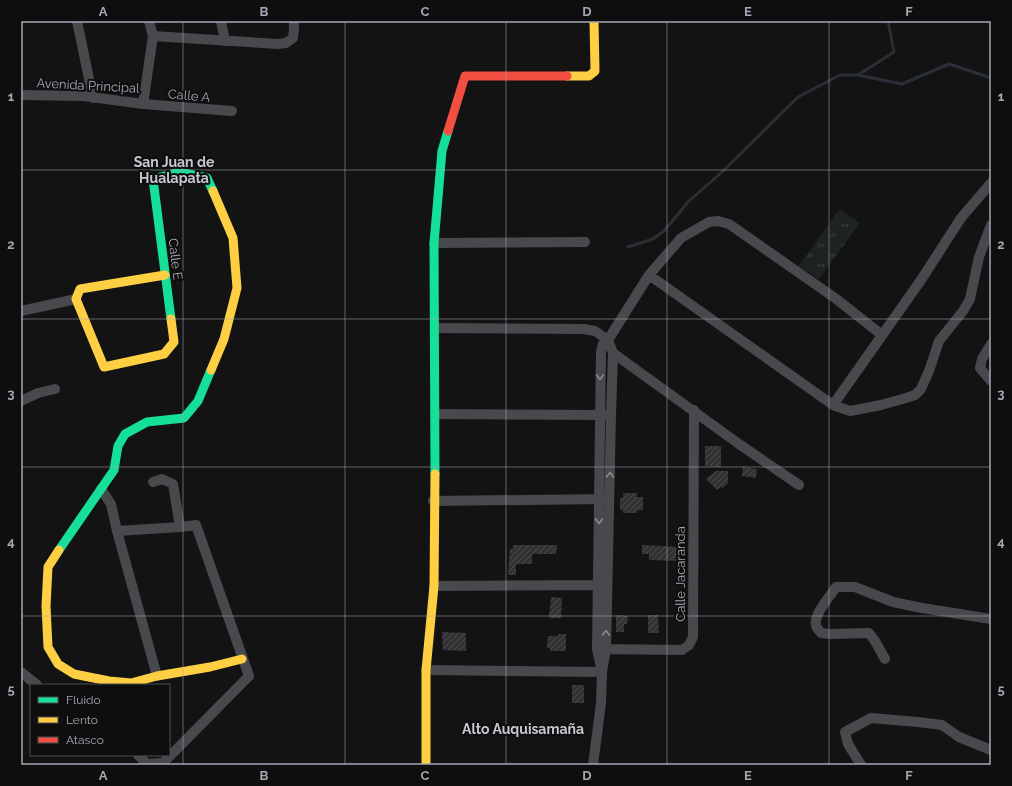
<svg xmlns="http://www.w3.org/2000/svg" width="1012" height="786" viewBox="0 0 1012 786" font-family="Raleway,sans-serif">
	<defs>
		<pattern id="grass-tufts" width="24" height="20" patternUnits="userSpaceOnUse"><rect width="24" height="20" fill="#1d231e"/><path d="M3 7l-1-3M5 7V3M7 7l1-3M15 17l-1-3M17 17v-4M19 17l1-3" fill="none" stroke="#3b403c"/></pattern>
		<pattern id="building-hatch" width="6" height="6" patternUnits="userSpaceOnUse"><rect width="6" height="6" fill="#323234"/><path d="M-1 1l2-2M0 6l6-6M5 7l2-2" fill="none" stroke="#4d4d4f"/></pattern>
	</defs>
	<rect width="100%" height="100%" fill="#131314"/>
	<path fill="url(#grass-tufts)" d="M840,209L860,223L819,279L799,266Z"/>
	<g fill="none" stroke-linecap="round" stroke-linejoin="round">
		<path stroke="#2a2f36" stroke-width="3" d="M858,75L894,52L888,21
			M628,247L653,239L664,231L688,202L722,172L798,97L840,75H858L902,84L949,64L991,78"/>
	</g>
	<path fill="url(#building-hatch)" d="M705,446H721V467L705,466Z
		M743,467L757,469L756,478L742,476Z
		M716,471H728V483L723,488L721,487L717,490L706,479Z
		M623,493H637V497H643V510H637V513H623V510H620V498H623Z
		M513,545H557L556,554H532V564H516V575H508L510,549H513Z
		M642,545L679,547V561L649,560V554H642Z
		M551,597L562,598L561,618H549Z
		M616,615L628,616L627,624H624V632H616Z
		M648,615H658L659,633H648Z
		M442,632L466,633V651L443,650Z
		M558,634H566V651H550V648H547L548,636H558Z
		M572,685H584V703H572Z"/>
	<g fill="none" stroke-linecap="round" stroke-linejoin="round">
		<path stroke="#48494c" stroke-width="10" d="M77,21L93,98
			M221,21L225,41
			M153,36L278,44L286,43L293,38L294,29V21
			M21,95L84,96L143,104L153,36L149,21
			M143,104L232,111
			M434,243L585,242
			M649,275L833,405L850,411L881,405L906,398L915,395L921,389L929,371L939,341L963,311L970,299L979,257L991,225
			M21,311L76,299
			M435,328L584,329L595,331L608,340L613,353L611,415L606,649L602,672L601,703L593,765
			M991,344L982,359L980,368L991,381
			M613,353L739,444L799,485
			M21,401L38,393L55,389
			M833,405L921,280L961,218L991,183
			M435,414L605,415
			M153,482L162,479L173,484L180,527
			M101,489L111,504L117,531L157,676
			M433,501L605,499
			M117,531L180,527L196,525L249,676L163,763L147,764L138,755
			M434,586L604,585
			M600,649L682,650L689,645L693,637L694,410
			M885,659L875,641L869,633L831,634L821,633C819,630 816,628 816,625C813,615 831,595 836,587H855L893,602L922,608L991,619
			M426,670L602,672
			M21,672L37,685
			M602,672L597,649L601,352L603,344L608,340L649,275L681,238L709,222L718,221L729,224L835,298L882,335
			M861,765L848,744L845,732L871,718L918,722L942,725L959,737L991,750"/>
		<path stroke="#16e098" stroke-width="9" d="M171,319L153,179L179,172L207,178L213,191
			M435,474L434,243L442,151L448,131
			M59,550L114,470L118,446L125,434L147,422L184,418L198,401L211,370"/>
		<path stroke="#ffcf43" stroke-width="9" d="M567,76H589L595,71L594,21
			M165,275L80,289L76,299L104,367L164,354L174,342L171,319
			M211,370L224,339L237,288L233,238L213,191
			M59,550L48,567L46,606L48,647L58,664L74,674L109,681L131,683L157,676L210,667L242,659
			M426,765V670L434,586L435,474"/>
		<path stroke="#f24e42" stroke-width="9" d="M448,131L465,76H567"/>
	</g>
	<defs><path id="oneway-chevron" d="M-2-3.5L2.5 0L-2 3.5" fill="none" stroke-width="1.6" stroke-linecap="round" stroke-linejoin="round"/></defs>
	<g stroke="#898c95">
		<use href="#oneway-chevron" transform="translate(600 377) rotate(91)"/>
		<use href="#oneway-chevron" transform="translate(610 475) rotate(-89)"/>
		<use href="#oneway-chevron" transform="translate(599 521) rotate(91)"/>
		<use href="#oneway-chevron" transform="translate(606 633) rotate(-88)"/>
	</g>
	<path fill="none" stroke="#a5a8b4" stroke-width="1" stroke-opacity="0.55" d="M183,21V765M345,21V765M506,21V765M667,21V765M829,21V765M21,170H991M21,319H991M21,467H991M21,616H991"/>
	<g text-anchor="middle" stroke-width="4" stroke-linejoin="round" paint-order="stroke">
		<g font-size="13" fill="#a5a8b4" stroke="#0e0e0f">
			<text transform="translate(88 85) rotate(3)" y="5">Avenida Principal</text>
			<text transform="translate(189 95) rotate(5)" y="5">Calle A</text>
			<text transform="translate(176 259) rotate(83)" y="5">Calle E</text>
			<text transform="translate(680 574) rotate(-90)" y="5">Calle Jacaranda</text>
		</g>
		<g font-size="14" font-weight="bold" fill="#c6c8d0" stroke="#0e0e0f">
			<text x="174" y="167">San Juan de<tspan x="174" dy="16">Hualapata</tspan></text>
			<text x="523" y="734">Alto Auquisamaña</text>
		</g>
	</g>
	<rect width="1012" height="786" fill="none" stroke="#0e0e0f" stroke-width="44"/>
	<rect x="30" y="684" width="140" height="72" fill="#0e0e0f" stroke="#4a4c51"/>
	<rect x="38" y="697" width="20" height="6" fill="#16e098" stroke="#4a4c51"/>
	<text x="66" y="704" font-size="12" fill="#a5a8b4">Fluido</text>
	<rect x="38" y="717" width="20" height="6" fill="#ffcf43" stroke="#4a4c51"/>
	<text x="66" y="724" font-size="12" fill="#a5a8b4">Lento</text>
	<rect x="38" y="737" width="20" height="6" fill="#f24e42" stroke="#4a4c51"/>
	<text x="66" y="744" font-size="12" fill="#a5a8b4">Atasco</text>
	<rect x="22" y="22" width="968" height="742" fill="none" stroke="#a5a8b4" stroke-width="1.5"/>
	<g font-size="13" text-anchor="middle" font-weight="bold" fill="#a5a8b4">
		<text x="103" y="16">A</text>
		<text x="264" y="16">B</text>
		<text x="425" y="16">C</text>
		<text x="587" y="16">D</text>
		<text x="748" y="16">E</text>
		<text x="909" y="16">F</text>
		<text x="11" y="101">1</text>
		<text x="1001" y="101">1</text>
		<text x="11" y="249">2</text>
		<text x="1001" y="249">2</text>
		<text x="11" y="398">3</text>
		<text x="1001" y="398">3</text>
		<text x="11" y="546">4</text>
		<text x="1001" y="546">4</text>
		<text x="11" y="694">5</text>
		<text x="1001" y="694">5</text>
		<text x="103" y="780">A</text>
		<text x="264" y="780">B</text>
		<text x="425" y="780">C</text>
		<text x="587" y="780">D</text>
		<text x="748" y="780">E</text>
		<text x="909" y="780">F</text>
	</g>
</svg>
